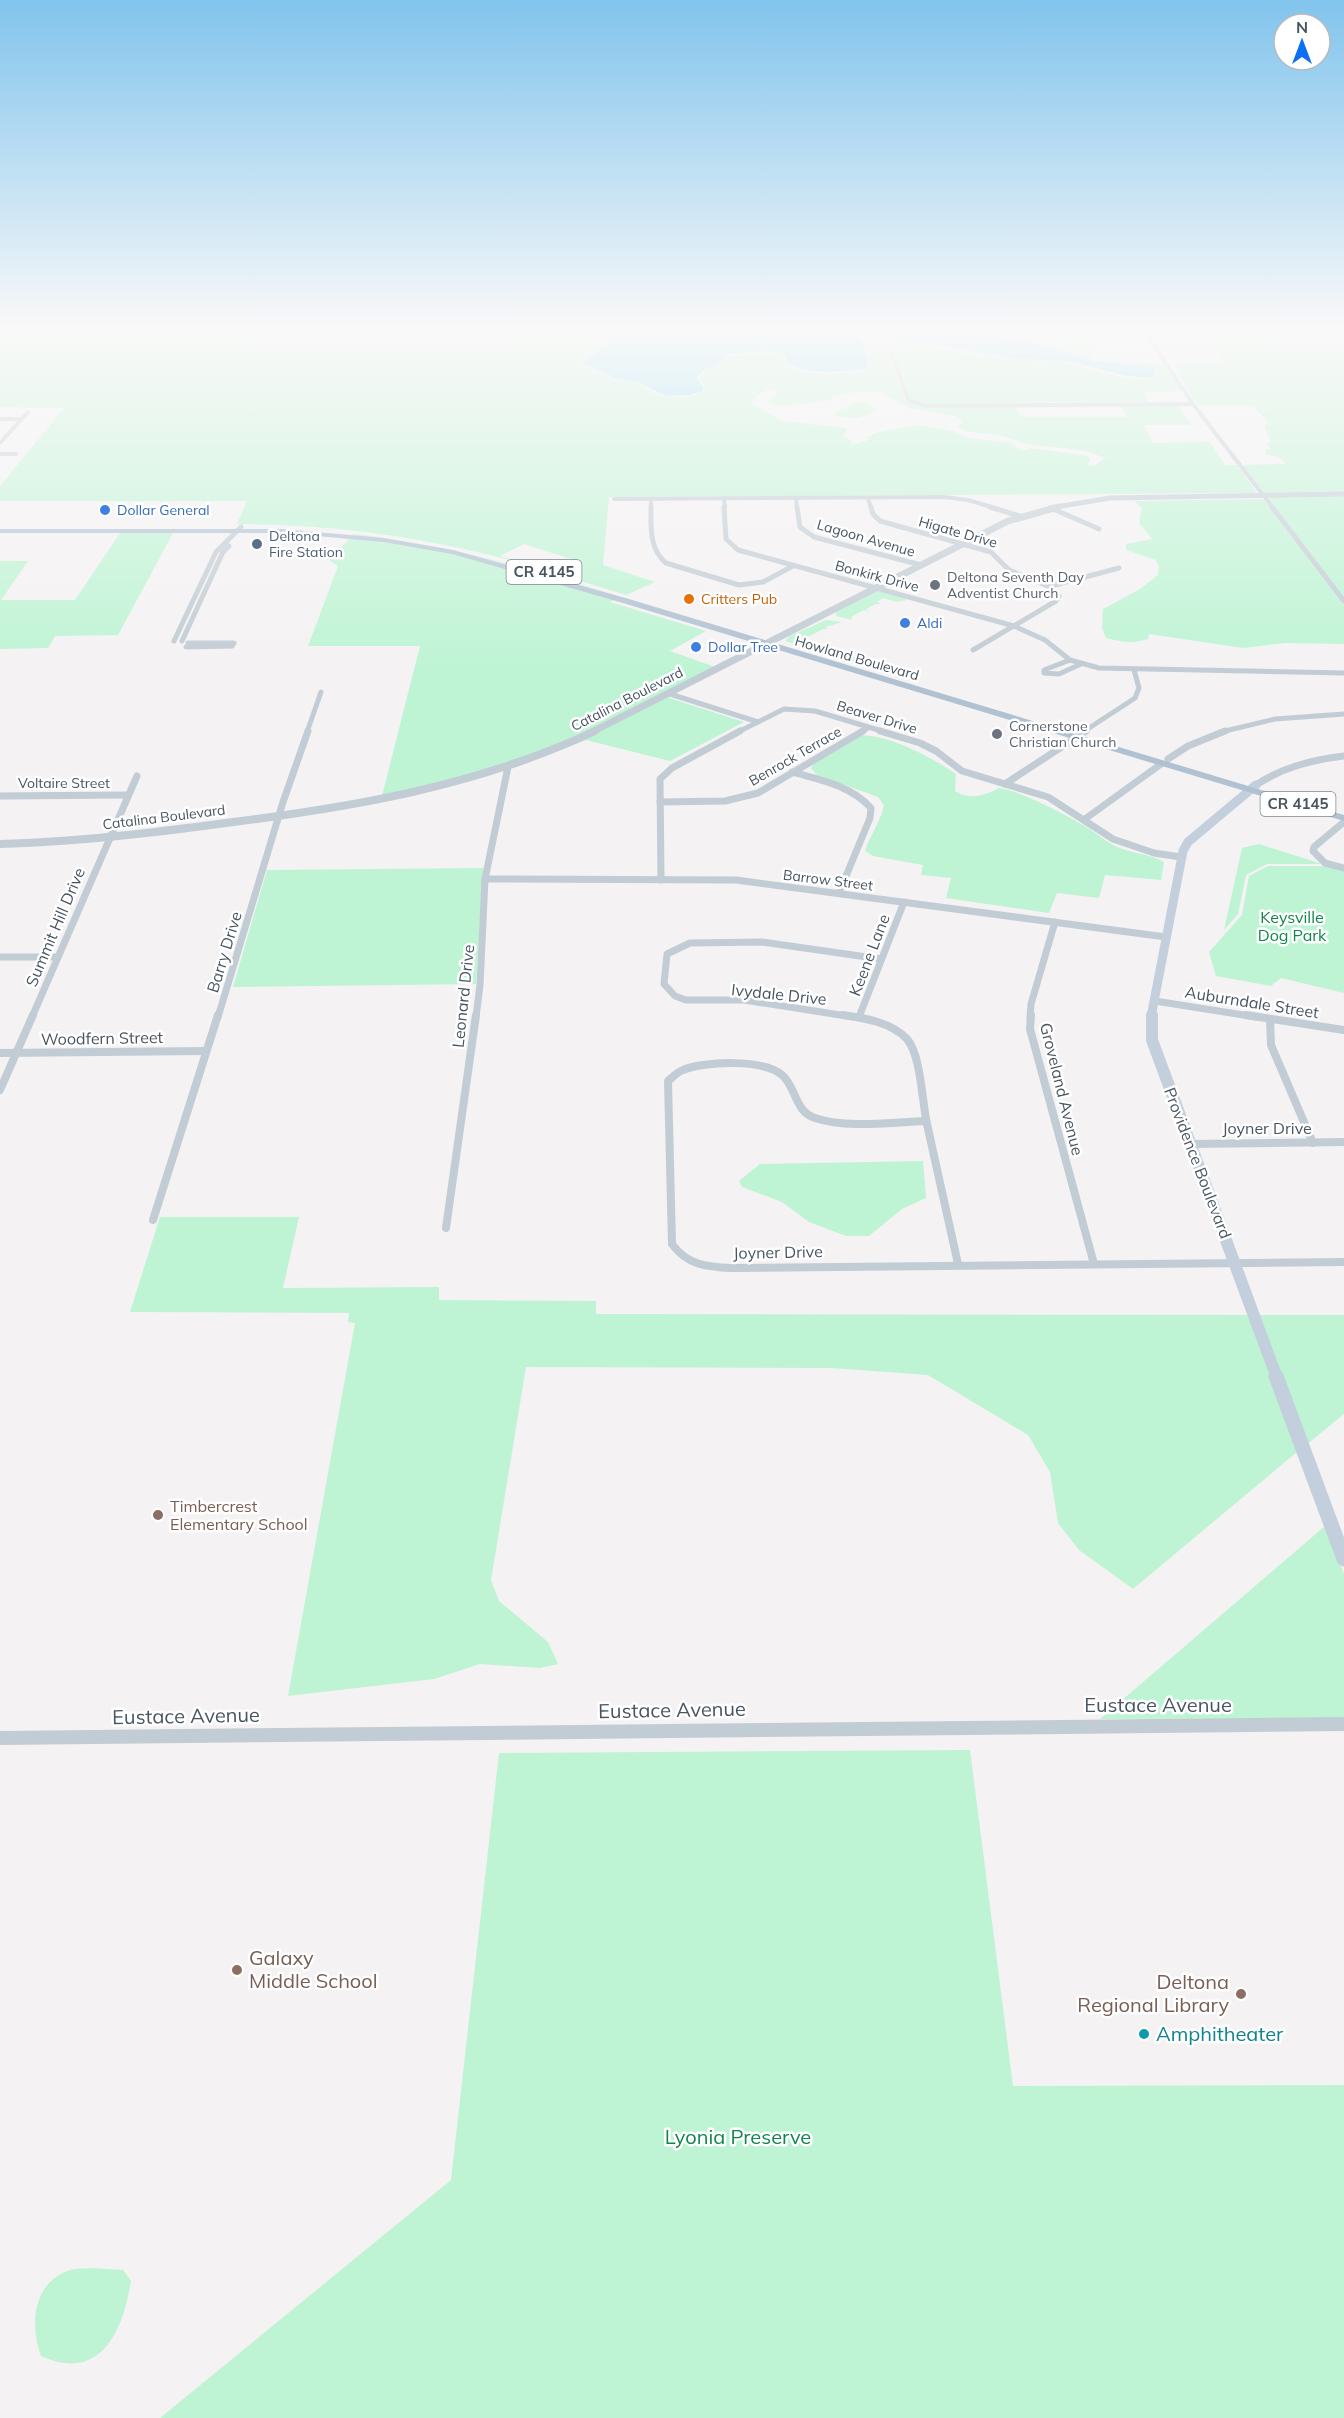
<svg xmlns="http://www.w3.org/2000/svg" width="1344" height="2418" font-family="Mulish,sans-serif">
<rect width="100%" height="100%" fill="#f4f2f2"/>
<g fill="#bef4d4" fill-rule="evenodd">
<path d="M0 331H377L375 336 609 334 607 344 579 363 609 375 611 379C618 380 627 380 635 382 644 385 651 393 660 395 673 399 698 399 706 388L699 379 704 371 721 364 727 356 780 353C784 357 785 362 788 364 810 378 845 374 868 368 872 356 867 344 857 335L859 331 876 332 928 347 954 349 979 357H996L1070 363 1126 378 1152 379 1158 373 1156 368 1151 367 1090 360 1058 349 1015 340 1011 336 1022 333H1103L1112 346 1087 347 1092 360 1169 364 1184 391 1143 392 1148 402H1014V405H927L911 401 893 352H888L906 401 925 407 1015 406 1022 417H1127L1121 406 1177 405 1191 425H1144L1153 443 1210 442 1225 465H1237L1257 493 609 497 603 565 655 582 626 595C579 581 533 565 486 554 404 534 321 524 237 524L247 501H0V486L64 408 0 407ZM768 389 779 391 768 401 770 404C779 407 823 403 833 399L832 396 857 392H882L911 409 941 413 956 416 963 421 958 427 965 431 1002 436 1027 444 1086 451 1105 458 1094 466 1087 465 1090 460 1088 456 1030 448 1023 451 1010 443 968 438 954 431 918 425 879 432 867 437 869 440 851 445 852 441 843 435 847 430 845 428 783 421 752 404 753 399ZM524 544 574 560H575L552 571 500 556Z"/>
<polygon points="1344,332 1344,493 1263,494 1242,465 1286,464 1279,457 1266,454 1265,450 1271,449 1267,444 1271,442 1264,426 1268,423 1254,406 1198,406 1173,364 1225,362 1211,351 1163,351 1149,333"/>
<path d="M857 402H866L875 409C866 420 847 419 834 415L835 412Z"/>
<polygon points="1344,495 1344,598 1265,496"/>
<path d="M1263 499 1344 605V644L1285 643 1243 648 1149 634 1148 639C1132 644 1121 642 1106 638L1102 628 1103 609 1140 589 1158 575 1159 567 1156 560 1126 550V544L1152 539 1139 523 1142 509 1135 501Z"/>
<polygon points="120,533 173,533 118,635 55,636 48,648 0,649 0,561 28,561 1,600 75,600"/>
<path d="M354 534C450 545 530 569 622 597L481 558 353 535Z"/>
<polygon points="351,537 451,553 615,600 610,602 706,631 670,651 715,667 610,721 507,765 382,796 420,646 308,646 338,566 329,560"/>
<polygon points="877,591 900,596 906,600 897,602 883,598 877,602 882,604 876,604 866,609 869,611 864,610 851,617 852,620 836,616 836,612"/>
<path d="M826 620 842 622 826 627 828 629H823L802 640 803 644 839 652 837 654C844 656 851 656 858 658L856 659 872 664H882L875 668 785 641 790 636Z"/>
<polygon points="670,696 669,698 744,722 670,761 586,740 511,769"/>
<path d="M861 735C894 737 929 756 956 774L955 791C969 800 985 796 999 788 1023 792 1067 815 1088 828 1098 834 1105 841 1115 846 1131 854 1148 853 1164 862L1161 880 1105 875 1099 898 1057 893 1049 913 946 898 951 878 921 875 923 865 873 856 865 851C870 835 881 821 884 805L878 797 817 775 811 768 814 762Z"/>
<polygon points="1259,844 1322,864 1267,864 1246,875 1238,914 1224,930 1242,848"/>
<polygon points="1268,866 1326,866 1344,871 1344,993 1281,978 1271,986 1216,976 1209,952 1242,915 1249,876"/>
<polygon points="483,868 476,984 233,987 267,870"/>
<polygon points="923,1161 926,1198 902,1209 869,1236 846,1236 809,1222 782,1202 742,1187 739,1181 760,1164"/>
<polygon points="160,1217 299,1217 283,1288 439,1287 439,1300 596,1301 596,1314 1249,1315 1297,1452 1133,1589 1079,1550 1058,1523 1050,1472 1028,1435 928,1375 831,1368 526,1367 491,1580 499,1601 548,1642 558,1664 540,1668 480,1664 434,1679 288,1696 355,1323 348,1322 349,1313 130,1312"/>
<polygon points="1260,1315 1344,1315 1344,1414 1306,1445"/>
<polygon points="1325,1526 1344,1574 1344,1718 1100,1719"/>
<polygon points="970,1750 1013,2086 1344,2085 1344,2418 160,2418 451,2180 499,1753"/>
<path d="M91 2268 123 2270 131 2281C123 2331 101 2383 41 2356 30 2326 32 2285 67 2271 74 2268 83 2269 91 2268Z"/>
</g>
<g fill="#88dcf4">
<path d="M611 331 794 333 787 331H857L856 336C865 344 869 355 867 368 849 372 806 375 790 364 786 362 785 356 782 353L764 351 727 354 720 364 702 371 697 379 704 388 701 392 690 395 666 396 638 382 612 378 610 375 581 363 609 344Z"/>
<polygon points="875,331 1020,331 1003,337 1057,349 1089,360 1150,367 1154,368 1156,373 1152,378 1127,376 1071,362 1010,358 952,347 919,345"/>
</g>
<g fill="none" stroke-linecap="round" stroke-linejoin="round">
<g stroke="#c2ccd4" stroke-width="4">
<polyline points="1144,331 1193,404 1273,508"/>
<polyline points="891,353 909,401 927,406 1193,404"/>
<polyline points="0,419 21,419"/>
<polyline points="0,443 28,412"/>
<polyline points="0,454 16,454"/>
<polyline points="724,498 725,508"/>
<polyline points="796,498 797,508"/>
<polyline points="868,498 871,508"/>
<polyline points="614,499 944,497 968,500 995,508"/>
<polyline points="651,499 651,508"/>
</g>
<g stroke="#c2ccd4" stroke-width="5">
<path d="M651 507C651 527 649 549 666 563L739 585 763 582 793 566"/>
<polyline points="724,507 726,539 738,550 1014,626 1045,640 1070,660 1099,668 1344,673"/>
<polyline points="797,507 800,527 814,537 921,565"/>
<polyline points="871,507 873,514 880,521 991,552 1009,570 1050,587 1059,596 1056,601 973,650"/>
<polyline points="990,507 1020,516"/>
<polyline points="1272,507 1344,601"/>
<polyline points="1051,508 1099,529"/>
<polyline points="1051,586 1119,568"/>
<polyline points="174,641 216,552 241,527"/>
<polyline points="182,641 223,552 229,546"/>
<polyline points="186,647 232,646 234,643 188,643"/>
<polyline points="1070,660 1044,670 1044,673 1059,674 1081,664"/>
<polyline points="670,694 758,722"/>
<polyline points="307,732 321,692"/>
<polyline points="738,732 784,709 815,711 885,732"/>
<polyline points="861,732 868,728"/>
<polyline points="1083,732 1135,698 1139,688 1134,670"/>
<polyline points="1221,732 1275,719 1344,714"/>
</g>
<g stroke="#c2ccd4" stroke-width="7">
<polyline points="880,731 920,743 936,751 962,771 1048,797 1113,839 1154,853 1181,857"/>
<polyline points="1168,759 1188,746 1225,731"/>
<path d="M792 772C820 780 850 785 871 808L870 818 839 893"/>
<polyline points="1005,784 1086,731"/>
<path d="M1256 785C1283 767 1312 760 1344 756"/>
<polyline points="0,796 128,795"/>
<polyline points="660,802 725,801 758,793 863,731"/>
<polyline points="1085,819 1161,764"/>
<polyline points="1344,822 1314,847 1313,851 1325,863 1344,868"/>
<polyline points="485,879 736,880 1166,937"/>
<polyline points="661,880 660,779 672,768 740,731"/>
<polyline points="0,957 57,957"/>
<polyline points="1155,1001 1256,1017"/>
<polyline points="32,1017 137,776"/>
<polyline points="218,1017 283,802 308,731"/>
<polyline points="476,1017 480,985 485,879 508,767"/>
<polyline points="853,1017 744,1000 686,1000 675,996 664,984 667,954 690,943 762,942 881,959"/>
<polyline points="859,1017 904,902"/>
<polyline points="1030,1017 1031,1004 1055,922"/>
</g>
<g stroke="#c2ccd4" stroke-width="8">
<path d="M843 1015C864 1018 891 1022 907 1039 921 1055 922 1102 927 1124 937 1171 948 1217 958 1264"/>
<polyline points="1031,1015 1030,1029 1094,1264"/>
<polyline points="1246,1015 1344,1030"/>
<polyline points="1270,1019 1271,1045 1313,1143"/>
<polyline points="0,1053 205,1051"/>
<polyline points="0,1090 33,1015"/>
<path d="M926 1121C891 1122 849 1129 815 1118 794 1111 797 1088 782 1075 764 1059 704 1061 683 1070 677 1072 673 1077 668 1081L672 1244C687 1265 707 1267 731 1268L1344 1262"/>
<polyline points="1191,1144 1344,1142"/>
<polyline points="153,1220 218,1015"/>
<polyline points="446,1228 476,1015"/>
</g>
<polyline stroke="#c2ccd4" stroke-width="5" points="1050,508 1110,498 1344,494"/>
<polyline stroke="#c2ccd4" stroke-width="7" points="592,732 1008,521 1058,507"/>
<path stroke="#c2ccd4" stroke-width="8" d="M0 844C76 842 151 833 226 823 353 807 478 786 595 731"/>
<polyline stroke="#c2ccd4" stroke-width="14" points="0,1738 1344,1724"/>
<polyline stroke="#c3cfdc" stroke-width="9" points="1151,1017 1183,851 1188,842 1256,785"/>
<polyline stroke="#c3cfdc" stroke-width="12" points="1152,1015 1152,1040 1277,1378"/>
<polyline stroke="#c3cfdc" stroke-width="15" points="1276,1376 1344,1559"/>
<polygon fill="#b0c1d2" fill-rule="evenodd" points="0,529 283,529 383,538 453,550 629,599 1344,815 1344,821 623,603 452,554 383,542 283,533 0,533"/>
</g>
<linearGradient id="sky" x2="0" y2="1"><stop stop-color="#81c4ed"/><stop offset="0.49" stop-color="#faf9f9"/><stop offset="1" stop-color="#faf9f9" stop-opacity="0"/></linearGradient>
<rect width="1344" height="670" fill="url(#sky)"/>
<g fill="#3f7fe0" stroke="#fff" stroke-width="2">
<circle cx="105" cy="510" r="6"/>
<circle cx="905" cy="623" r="6"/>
<circle cx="696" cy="647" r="6"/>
</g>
<circle fill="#5c6f8a" stroke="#fff" stroke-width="2" cx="257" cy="544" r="6"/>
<g fill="#6b7280" stroke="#fff" stroke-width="2">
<circle cx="935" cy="585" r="6"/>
<circle cx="997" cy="734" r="6"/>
</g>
<circle fill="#e8710a" stroke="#fff" stroke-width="2" cx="689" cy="599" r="6"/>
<g fill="#8d6e63" stroke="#fff" stroke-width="2">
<circle cx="158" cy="1515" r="6"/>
<circle cx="237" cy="1970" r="6"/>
<circle cx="1241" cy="1994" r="6"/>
</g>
<circle fill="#0f9aa8" stroke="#fff" stroke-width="2" cx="1144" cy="2034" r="6"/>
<g text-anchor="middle" stroke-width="5" stroke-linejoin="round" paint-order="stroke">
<g font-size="14" fill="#366cbe" stroke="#fff" text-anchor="start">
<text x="117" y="515">Dollar General</text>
<text x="917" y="628">Aldi</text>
<text x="708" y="652">Dollar Tree</text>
</g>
<g font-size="14" fill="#485561" stroke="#fff">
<text transform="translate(958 532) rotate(16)" y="5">Higate Drive</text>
<text transform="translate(866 538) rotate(16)" y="5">Lagoon Avenue</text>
<text transform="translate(877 576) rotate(15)" y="5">Bonkirk Drive</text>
<text transform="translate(857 658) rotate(16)" y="5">Howland Boulevard</text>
<text transform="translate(627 699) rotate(-27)" y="5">Catalina Boulevard</text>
<text transform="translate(877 717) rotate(17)" y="5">Beaver Drive</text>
<text transform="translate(795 756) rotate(-30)" y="5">Benrock Terrace</text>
<text x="64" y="788">Voltaire Street</text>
<text transform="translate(164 817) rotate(-7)" y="5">Catalina Boulevard</text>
<text transform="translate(828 880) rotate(7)" y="5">Barrow Street</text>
</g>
<g font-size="14" fill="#4e5e75" stroke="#fff" text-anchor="start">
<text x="269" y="541">Deltona<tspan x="269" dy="16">Fire Station</tspan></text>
</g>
<g font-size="14" fill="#5b616d" stroke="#fff" text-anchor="start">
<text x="947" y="582">Deltona Seventh Day<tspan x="947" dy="16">Adventist Church</tspan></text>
<text x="1009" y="731">Cornerstone<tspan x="1009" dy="16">Christian Church</tspan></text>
</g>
<g font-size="14" fill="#c56008" stroke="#fff" text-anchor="start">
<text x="701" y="604">Critters Pub</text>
</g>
<g fill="#fff" stroke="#7f8890" stroke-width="1.5">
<rect x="506.5" y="560" width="75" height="24" rx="4.5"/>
<rect x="1260.5" y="792" width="75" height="24" rx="4.5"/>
</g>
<g font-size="15" font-weight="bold" fill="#485561">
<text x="544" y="577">CR 4145</text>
<text x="1298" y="809">CR 4145</text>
</g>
<g font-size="16" fill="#10854c" stroke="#fff">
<text x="1292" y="923">Keysville<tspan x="1292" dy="18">Dog Park</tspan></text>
</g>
<g font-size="16" fill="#485561" stroke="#fff">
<text transform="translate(55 927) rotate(-67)" y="6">Summit Hill Drive</text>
<text transform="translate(224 952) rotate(-73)" y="6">Barry Drive</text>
<text transform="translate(869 955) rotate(-69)" y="6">Keene Lane</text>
<text transform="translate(779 994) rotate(6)" y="6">Ivydale Drive</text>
<text transform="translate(463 996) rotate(-84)" y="6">Leonard Drive</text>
<text transform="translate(1252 1002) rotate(9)" y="6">Auburndale Street</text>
<text transform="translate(102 1038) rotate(-1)" y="6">Woodfern Street</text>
<text transform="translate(1062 1089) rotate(76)" y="6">Groveland Avenue</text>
<text x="1267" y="1134">Joyner Drive</text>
<text transform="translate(1198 1163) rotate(69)" y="6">Providence Boulevard</text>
<text transform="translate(778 1252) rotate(-1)" y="6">Joyner Drive</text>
</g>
<g font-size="16" fill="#785e54" stroke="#fff" text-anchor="start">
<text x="170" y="1512">Timbercrest<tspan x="170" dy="18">Elementary School</tspan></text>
</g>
<g font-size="20" fill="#485561" stroke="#fff">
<text x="1158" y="1712">Eustace Avenue</text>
<text transform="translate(672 1710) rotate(-1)" y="7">Eustace Avenue</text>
<text transform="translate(186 1716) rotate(-1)" y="7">Eustace Avenue</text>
</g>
<g font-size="20" fill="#785e54" stroke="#fff" text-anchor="start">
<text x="249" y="1965">Galaxy<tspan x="249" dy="23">Middle School</tspan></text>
<text x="1229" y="1989" text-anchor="end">Deltona<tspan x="1229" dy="23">Regional Library</tspan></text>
</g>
<g font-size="20" fill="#0d838f" stroke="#fff" text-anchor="start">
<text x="1156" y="2041">Amphitheater</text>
</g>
<g font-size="20" fill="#10854c" stroke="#fff">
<text x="738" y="2144">Lyonia Preserve</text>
</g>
</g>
<g transform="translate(1302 42)"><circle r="28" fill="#ffffff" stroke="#b6bbc0" stroke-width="1.5"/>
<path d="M0-4.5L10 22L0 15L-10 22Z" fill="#0b6ef5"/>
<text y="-9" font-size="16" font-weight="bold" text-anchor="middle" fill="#485561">N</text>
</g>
</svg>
